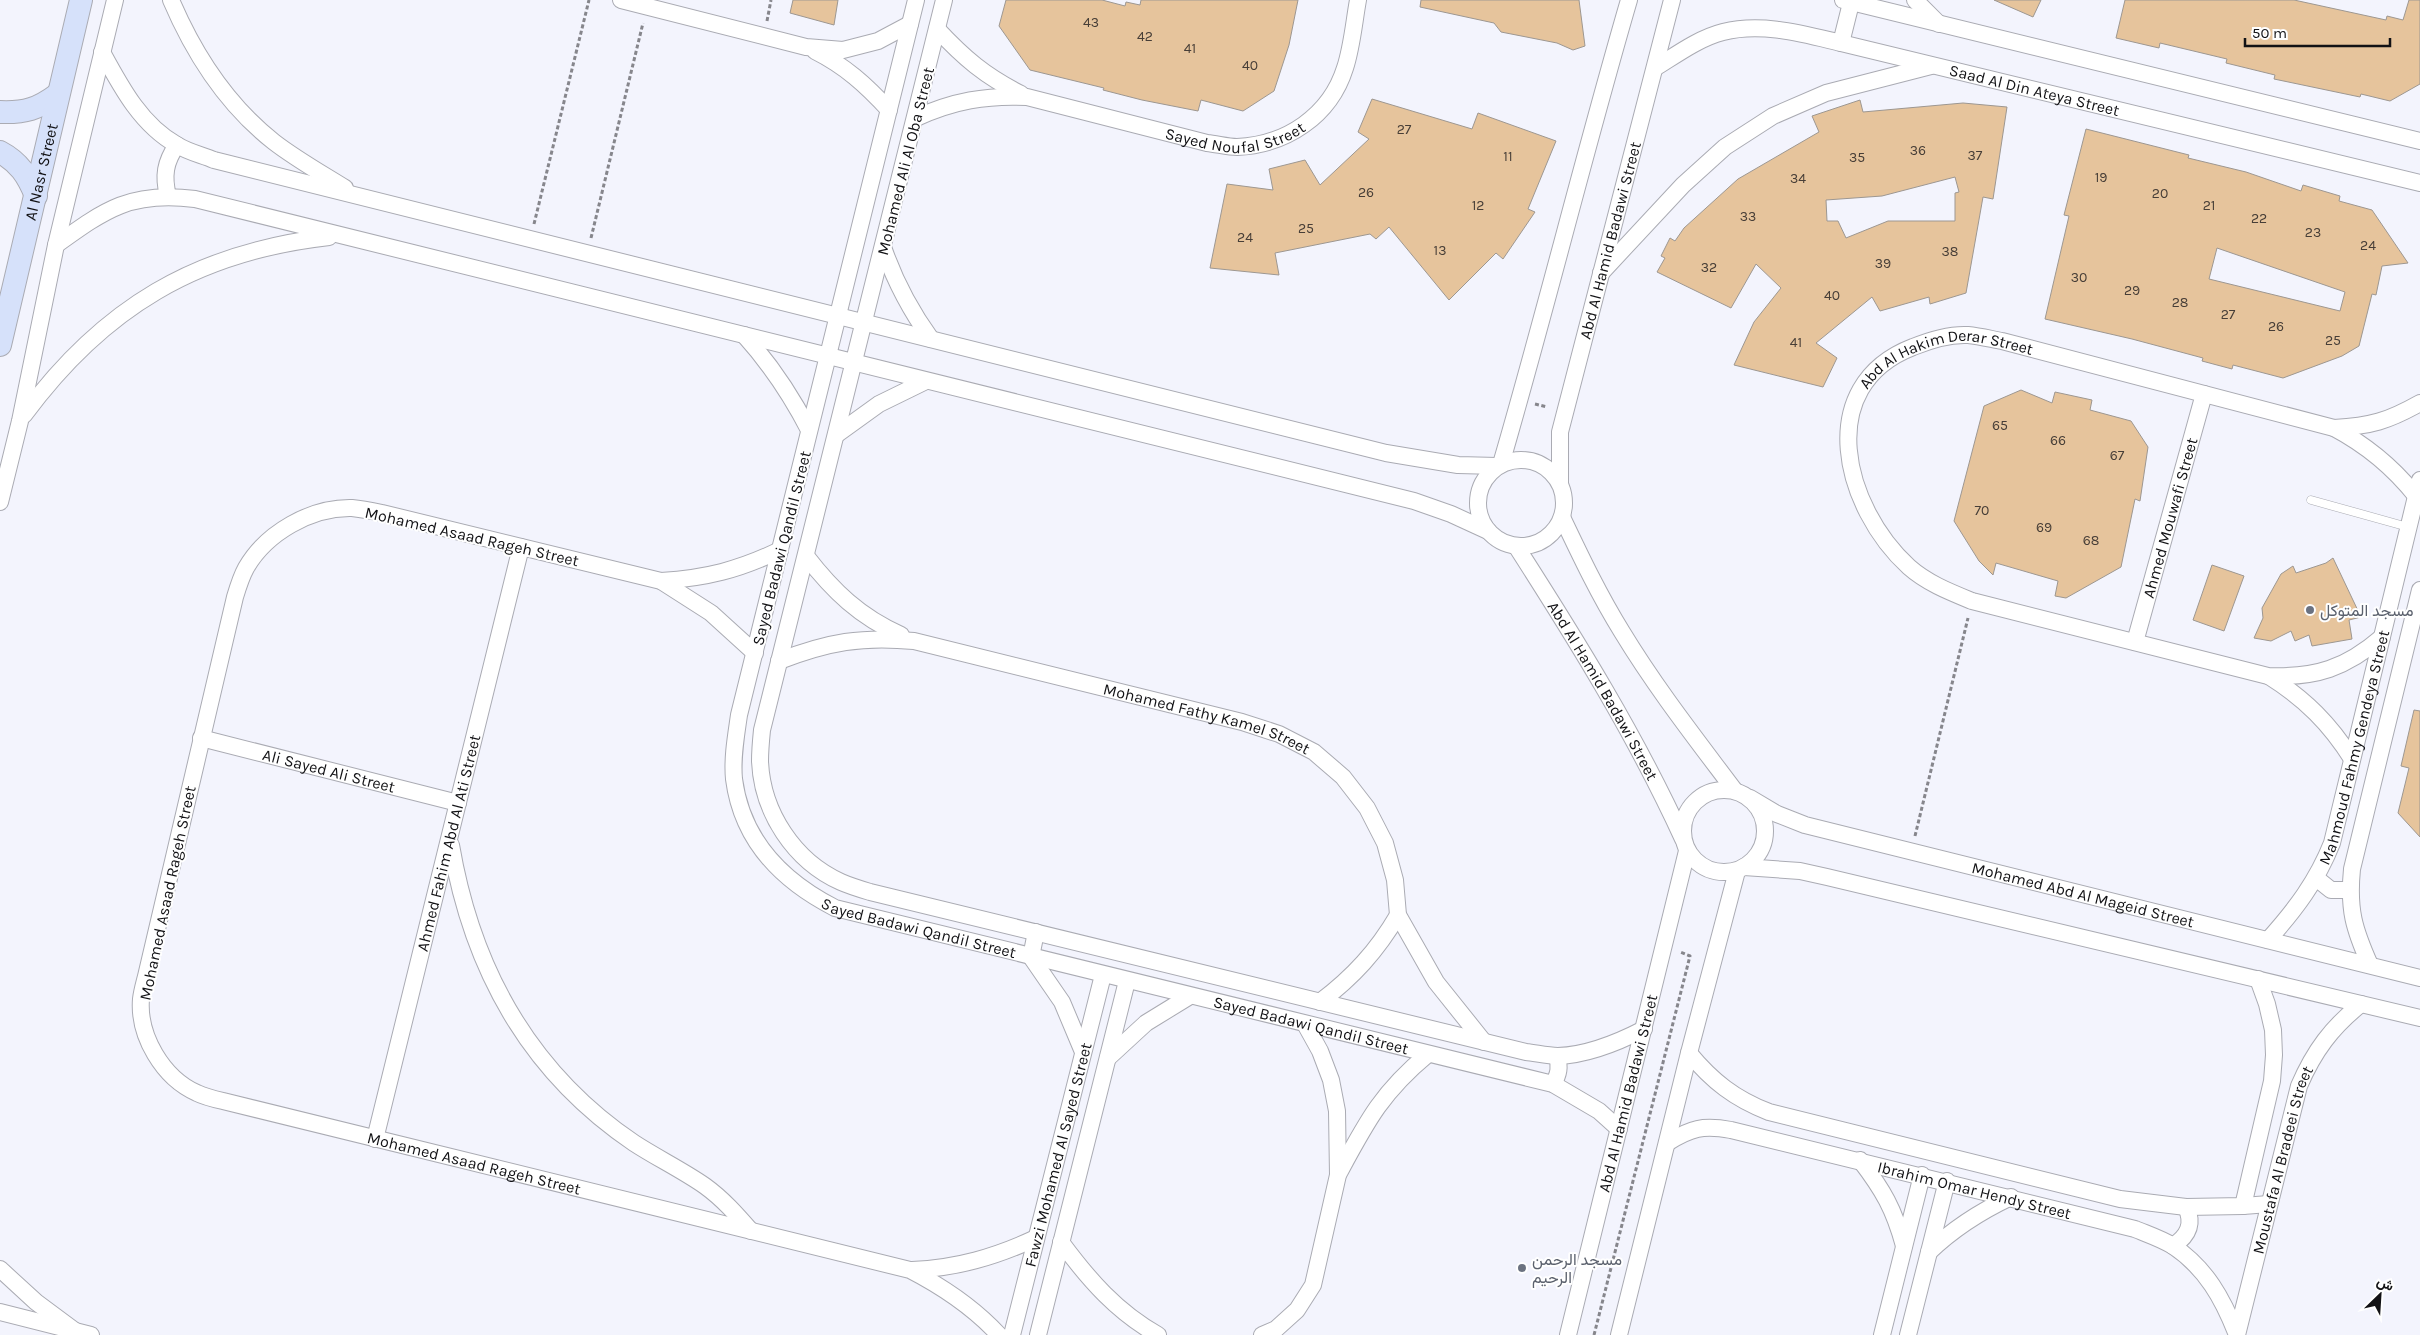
<svg xmlns="http://www.w3.org/2000/svg" width="2420" height="1335" font-family="Karla,Vazirmatn,sans-serif">
<rect width="100%" height="100%" fill="#f3f4fd"/>
<g fill="#e6c49c" stroke="#9d9791" fill-rule="evenodd">
<polygon points="793,0 838,0 834,25 790,13"/>
<polygon points="1006,0 1102,0 1125,6 1126,2 1140,5 1141,0 1298,0 1289,45 1274,91 1243,111 1201,100 1198,111 1142,100 1103,90 1104,88 1030,70 999,26"/>
<polygon points="1421,0 1579,0 1585,46 1573,50 1557,43 1501,32 1494,23 1420,7"/>
<polygon points="1994,0 2041,0 2033,17"/>
<polygon points="2125,0 2294,0 2386,20 2387,16 2403,20 2409,0 2420,0 2420,84 2390,101 2361,94 2360,97 2274,79 2275,75 2226,63 2227,59 2160,43 2159,48 2116,38"/>
<polygon points="1372,99 1472,129 1478,113 1556,141 1528,209 1535,212 1503,259 1496,253 1449,300 1389,227 1376,239 1370,234 1275,253 1279,275 1210,268 1227,184 1273,190 1269,169 1305,160 1320,185 1369,139 1358,132"/>
<path d="M1860 100 1863 112 1963 103 2007 107 1993 199 1983 197 1966 293 1930 304 1929 297 1880 311 1872 297 1816 343 1837 358 1823 387 1734 365 1754 322 1781 288 1756 264 1731 308 1657 272 1665 258 1661 256 1670 238 1675 241 1684 228 1738 179 1819 132 1812 116ZM1955 177 1959 192 1955 193V221H1888L1846 238 1838 221H1827L1826 200 1882 196Z"/>
<path d="M2086 129 2189 155 2188 158 2246 172 2301 191 2303 185 2340 196 2339 201 2372 210 2408 263 2382 266 2376 295 2372 294 2359 346 2342 356 2283 378 2233 365 2232 369 2202 361 2203 358 2132 339 2045 319 2069 216 2064 215ZM2217 248 2345 292 2340 311 2209 279Z"/>
<polygon points="2021,390 2052,403 2055,392 2092,400 2090,410 2131,421 2148,447 2140,501 2135,499 2121,567 2066,598 2055,596 2058,581 1996,563 1993,575 1979,561 1954,521 1984,406"/>
<polygon points="2333,558 2361,617 2349,620 2352,639 2312,646 2309,635 2295,641 2291,631 2271,641 2254,638 2263,618 2262,608 2281,574 2293,566 2296,573 2326,563"/>
<polygon points="2212,565 2244,576 2224,631 2193,620"/>
<polygon points="2414,710 2420,711 2420,837 2398,813 2409,768 2401,766"/>
</g>
<g fill="none" stroke-linecap="round" stroke-linejoin="round">
<defs>
<polyline id="lane" points="2311,500 2408,527"/>
<g id="street">
<path d="M171 0C194 54 227 105 274 142 296 159 321 173 345 188"/>
<polyline points="621,0 806,47 843,50 878,41 910,24"/>
<path id="s1" d="M916 0 739 715C736 736 732 758 734 779 742 841 782 881 835 908L1553 1084 1599 1111 1619 1129"/>
<path d="M944 0 762 730C761 740 760 751 760 761 762 812 794 861 841 882 850 886 860 889 870 892L1526 1052C1536 1053 1547 1056 1558 1056 1588 1055 1617 1043 1644 1029"/>
<polyline points="1843,0 2420,141"/>
<polyline points="1915,0 1939,24"/>
<path d="M937 29C964 58 985 76 1021 94"/>
<polyline points="1841,43 1851,3"/>
<path d="M815 51C845 66 866 85 889 110"/>
<path d="M102 52C121 87 141 125 177 145 188 152 202 155 214 160L1386 453 1458 465 1497 466"/>
<path id="s2" d="M1655 68C1676 55 1699 38 1723 32 1762 22 1803 34 1841 43L2420 183"/>
<path id="s3" d="M916 118C953 101 986 95 1027 97L1207 143C1217 144 1228 147 1237 147 1286 145 1330 116 1345 68 1352 47 1354 22 1358 0"/>
<path d="M168 196C163 176 165 162 177 145"/>
<path d="M56 245C106 209 131 191 195 199L1414 501 1451 514 1488 531"/>
<path d="M883 247C895 282 910 310 931 339"/>
<polyline points="1601,273 1683,185 1725,147 1773,116 1826,93 1931,66"/>
<path d="M744 335C771 365 791 395 809 430"/>
<path d="M24 415C103 308 196 252 329 237"/>
<path d="M2334 428C2371 426 2388 421 2420 403"/>
<polyline points="836,435 879,404 926,381"/>
<circle cx="1521" cy="503" r="43"/>
<path d="M1501 464C1546 310 1584 154 1629 0"/>
<path id="s4" d="M1560 483V432L1672 0"/>
<polyline points="0,502 20,421 56,245 115,0"/>
<path d="M1562 517C1581 557 1599 595 1622 632 1656 688 1696 739 1735 791"/>
<path id="s5" d="M1516 546C1577 641 1636 736 1683 839"/>
<path d="M806 556C833 591 860 617 901 635"/>
<path d="M661 581C706 578 739 570 780 550"/>
<path id="s6" d="M2382 637C2346 668 2316 678 2268 676L1972 601C1950 592 1927 583 1909 567 1844 508 1812 386 1913 347 1930 340 1949 334 1968 335 1979 336 1991 339 2002 341L2334 428C2368 446 2393 467 2416 496"/>
<path id="s7" d="M2135 642 2204 394"/>
<path id="s8" d="M755 653 711 613 661 581 382 513C372 511 362 509 352 508 311 507 266 533 246 568 241 577 238 587 235 597L147 972C145 981 142 990 141 999 138 1036 163 1078 197 1093 205 1097 214 1099 223 1101L910 1270C943 1287 973 1307 999 1335"/>
<path id="s9" d="M779 661C828 642 862 636 914 641L1242 722 1279 734 1314 752 1343 777 1367 808 1385 843 1395 880 1398 915 1436 982 1484 1042"/>
<path d="M2270 677C2305 699 2330 724 2352 759"/>
<path id="s10" d="M201 738 458 803"/>
<circle cx="1724" cy="831" r="41"/>
<path id="s11" d="M1750 798 1777 814 1805 825 2420 978"/>
<path d="M451 845C472 968 529 1072 634 1143 657 1158 682 1170 705 1186 723 1199 737 1215 751 1231"/>
<polyline points="1744,867 1800,871 1827,877 2420,1018"/>
<polyline points="2316,878 2331,890 2350,890"/>
<polyline points="1036,932 1031,957 1062,1002 1083,1052"/>
<path id="s12" d="M2268 940C2295 910 2317 881 2332 843L2420 480"/>
<path d="M2370 965C2354 929 2348 910 2352 869L2420 590"/>
<path d="M1320 1002C1353 977 1377 951 1398 915"/>
<path d="M1689 1053C1712 1081 1735 1099 1769 1112L2120 1199 2186 1207 2243 1206 2269 1204"/>
<polyline points="1108,1058 1146,1023 1190,996"/>
<path d="M1553 1084C1559 1074 1560 1067 1557 1056"/>
<path id="s13" d="M375 1139 521 547"/>
<path id="s14" d="M1667 1143C1691 1128 1703 1125 1731 1130L2135 1229C2147 1234 2162 1239 2173 1246 2206 1268 2223 1299 2237 1335"/>
<path d="M1860 1160C1883 1190 1894 1209 1904 1246"/>
<path d="M1339 1173C1367 1121 1382 1092 1428 1054"/>
<polyline points="2243,1206 2272,1081 2274,1055 2273,1030 2267,1004 2258,979"/>
<path d="M1061 1242C1089 1280 1117 1312 1158 1335"/>
<path d="M2173 1246C2188 1236 2194 1224 2186 1207"/>
<path d="M1929 1252C1954 1228 1979 1212 2011 1197"/>
<polyline points="0,1269 36,1302 75,1331"/>
<path d="M912 1270C957 1268 995 1257 1036 1238"/>
<polyline points="0,1312 91,1335"/>
<path id="s15" d="M1012 1335 1103 975"/>
<polyline points="1038,1335 1127,981"/>
<polyline points="1262,1335 1276,1329 1297,1310 1313,1285 1338,1175 1337,1111 1331,1080 1320,1051 1305,1024"/>
<path id="s16" d="M1568 1335 1687 851"/>
<polyline points="1619,1335 1689,1053 1737,871"/>
<polyline points="1882,1335 1922,1175"/>
<polyline points="1908,1335 1947,1181"/>
<path id="s17" d="M2237 1335 2299 1086C2314 1051 2332 1027 2361 1004"/>
</g>
<g id="secondary">
<path d="M0 112C25 113 38 109 58 94"/>
<path d="M0 152C19 162 28 176 36 196"/>
<path id="s18" d="M0 345 81 0"/>
</g>
</defs>
<use href="#lane" stroke="#aaabb3" stroke-width="9"/>
<use href="#street" stroke="#aaabb3" stroke-width="18"/>
<use href="#secondary" stroke="#aaabb3" stroke-width="24"/>
<g stroke="#86868c" stroke-width="3" stroke-dasharray="4 2.5" stroke-linecap="butt">
<polyline points="767,21 771,0"/>
<polyline points="534,224 589,0"/>
<polyline points="591,238 643,23"/>
<polyline points="1535,404 1547,407"/>
<polyline points="1915,836 1968,618"/>
<polyline points="1594,1335 1690,956 1680,952"/>
</g>
<use href="#lane" stroke="#fff" stroke-width="8"/>
<use href="#street" stroke="#fff" stroke-width="16"/>
<use href="#secondary" stroke="#d6e1fa" stroke-width="22"/>
</g>
<g fill="#6b7280" stroke="#fff" stroke-width="2">
<circle cx="2310" cy="610" r="5"/>
<circle cx="1522" cy="1268" r="5"/>
</g>
<g text-anchor="middle" stroke-width="4" stroke-linejoin="round" paint-order="stroke">
<g font-size="14" fill="#473e37">
<text x="1091" y="27">43</text>
<text x="1145" y="41">42</text>
<text x="1190" y="53">41</text>
<text x="1250" y="70">40</text>
<text x="1404" y="134">27</text>
<text x="1918" y="155">36</text>
<text x="1975" y="160">37</text>
<text x="1508" y="161">11</text>
<text x="1857" y="162">35</text>
<text x="2101" y="182">19</text>
<text x="1798" y="183">34</text>
<text x="1366" y="197">26</text>
<text x="2160" y="198">20</text>
<text x="1478" y="210">12</text>
<text x="2209" y="210">21</text>
<text x="1748" y="221">33</text>
<text x="2259" y="223">22</text>
<text x="1306" y="233">25</text>
<text x="2313" y="237">23</text>
<text x="1245" y="242">24</text>
<text x="2368" y="250">24</text>
<text x="1440" y="255">13</text>
<text x="1950" y="256">38</text>
<text x="1883" y="268">39</text>
<text x="1709" y="272">32</text>
<text x="2079" y="282">30</text>
<text x="2132" y="295">29</text>
<text x="1832" y="300">40</text>
<text x="2180" y="307">28</text>
<text x="2228" y="319">27</text>
<text x="2276" y="331">26</text>
<text x="2333" y="345">25</text>
<text x="1796" y="347">41</text>
<text x="2000" y="430">65</text>
<text x="2058" y="445">66</text>
<text x="2117" y="460">67</text>
<text x="1982" y="515">70</text>
<text x="2044" y="532">69</text>
<text x="2091" y="545">68</text>
</g>
<g font-size="16" fill="#121215" stroke="#fff">
<text dy="6" stroke="none"><textPath href="#s2" startOffset="396">Saad Al Din Ateya Street</textPath></text>
<text dy="6" stroke="none"><textPath href="#s3" startOffset="329">Sayed Noufal Street</textPath></text>
<text transform="translate(905 161) rotate(-76)" y="6">Mohamed Ali Al Oba Street</text>
<text dy="6" stroke="none"><textPath href="#s18" startOffset="178">Al Nasr Street</textPath></text>
<text dy="6" stroke="none"><textPath href="#s4" startOffset="249">Abd Al Hamid Badawi Street</textPath></text>
<text dy="6" stroke="none"><textPath href="#s6" startOffset="796">Abd Al Hakim Derar Street</textPath></text>
<text dy="6" stroke="none"><textPath href="#s7" startOffset="129">Ahmed Mouwafi Street</textPath></text>
<text transform="translate(472 536) rotate(13)" y="6">Mohamed Asaad Rageh Street</text>
<text transform="translate(781 548) rotate(-76)" y="6">Sayed Badawi Qandil Street</text>
<text dy="6" stroke="none"><textPath href="#s5" startOffset="169">Abd Al Hamid Badawi Street</textPath></text>
<text dy="6" stroke="none"><textPath href="#s9" startOffset="441">Mohamed Fathy Kamel Street</textPath></text>
<text dy="6" stroke="none"><textPath href="#s12" startOffset="215">Mahmoud Fahmy Gendeya Street</textPath></text>
<text dy="6" stroke="none"><textPath href="#s10" startOffset="132">Ali Sayed Ali Street</textPath></text>
<text dy="6" stroke="none"><textPath href="#s13" startOffset="305">Ahmed Fahim Abd Al Ati Street</textPath></text>
<text transform="translate(167 893) rotate(-78)" y="6">Mohamed Asaad Rageh Street</text>
<text dy="6" stroke="none"><textPath href="#s11" startOffset="348">Mohamed Abd Al Mageid Street</textPath></text>
<text dy="6" stroke="none"><textPath href="#s1" startOffset="1058">Sayed Badawi Qandil Street</textPath></text>
<text dy="6" stroke="none"><textPath href="#s1" startOffset="1462">Sayed Badawi Qandil Street</textPath></text>
<text dy="6" stroke="none"><textPath href="#s16" startOffset="249">Abd Al Hamid Badawi Street</textPath></text>
<text dy="6" stroke="none"><textPath href="#s15" startOffset="186">Fawzi Mohamed Al Sayed Street</textPath></text>
<text dy="6" stroke="none"><textPath href="#s17" startOffset="181">Moustafa Al Bradeei Street</textPath></text>
<text dy="6" stroke="none"><textPath href="#s8" startOffset="1409">Mohamed Asaad Rageh Street</textPath></text>
<text dy="6" stroke="none"><textPath href="#s14" startOffset="318">Ibrahim Omar Hendy Street</textPath></text>
</g>
<g font-size="16" fill="#5b616d" stroke="#fff" text-anchor="start">
<text x="2320" y="616">مسجد المتوكل</text>
<text x="1532" y="1265">مسجد الرحمن<tspan x="1532" dy="18">الرحيم</tspan></text>
</g>
</g>
<g transform="translate(2380 1295) rotate(25)" stroke="#ffffff" stroke-width="4" paint-order="stroke">
<path d="M0-4L9 19L0 12L-9 19Z" fill="#121215"/>
<text y="-8" font-size="14" font-weight="bold" text-anchor="middle" fill="#121215">ش</text>
</g>
<path d="M2245 38v8h145v-8" fill="none" stroke="#121215" stroke-width="2.5"/>
<text x="2252" y="38" font-size="15" fill="#121215" stroke="#ffffff" stroke-width="4" paint-order="stroke">50 m</text>
</svg>
